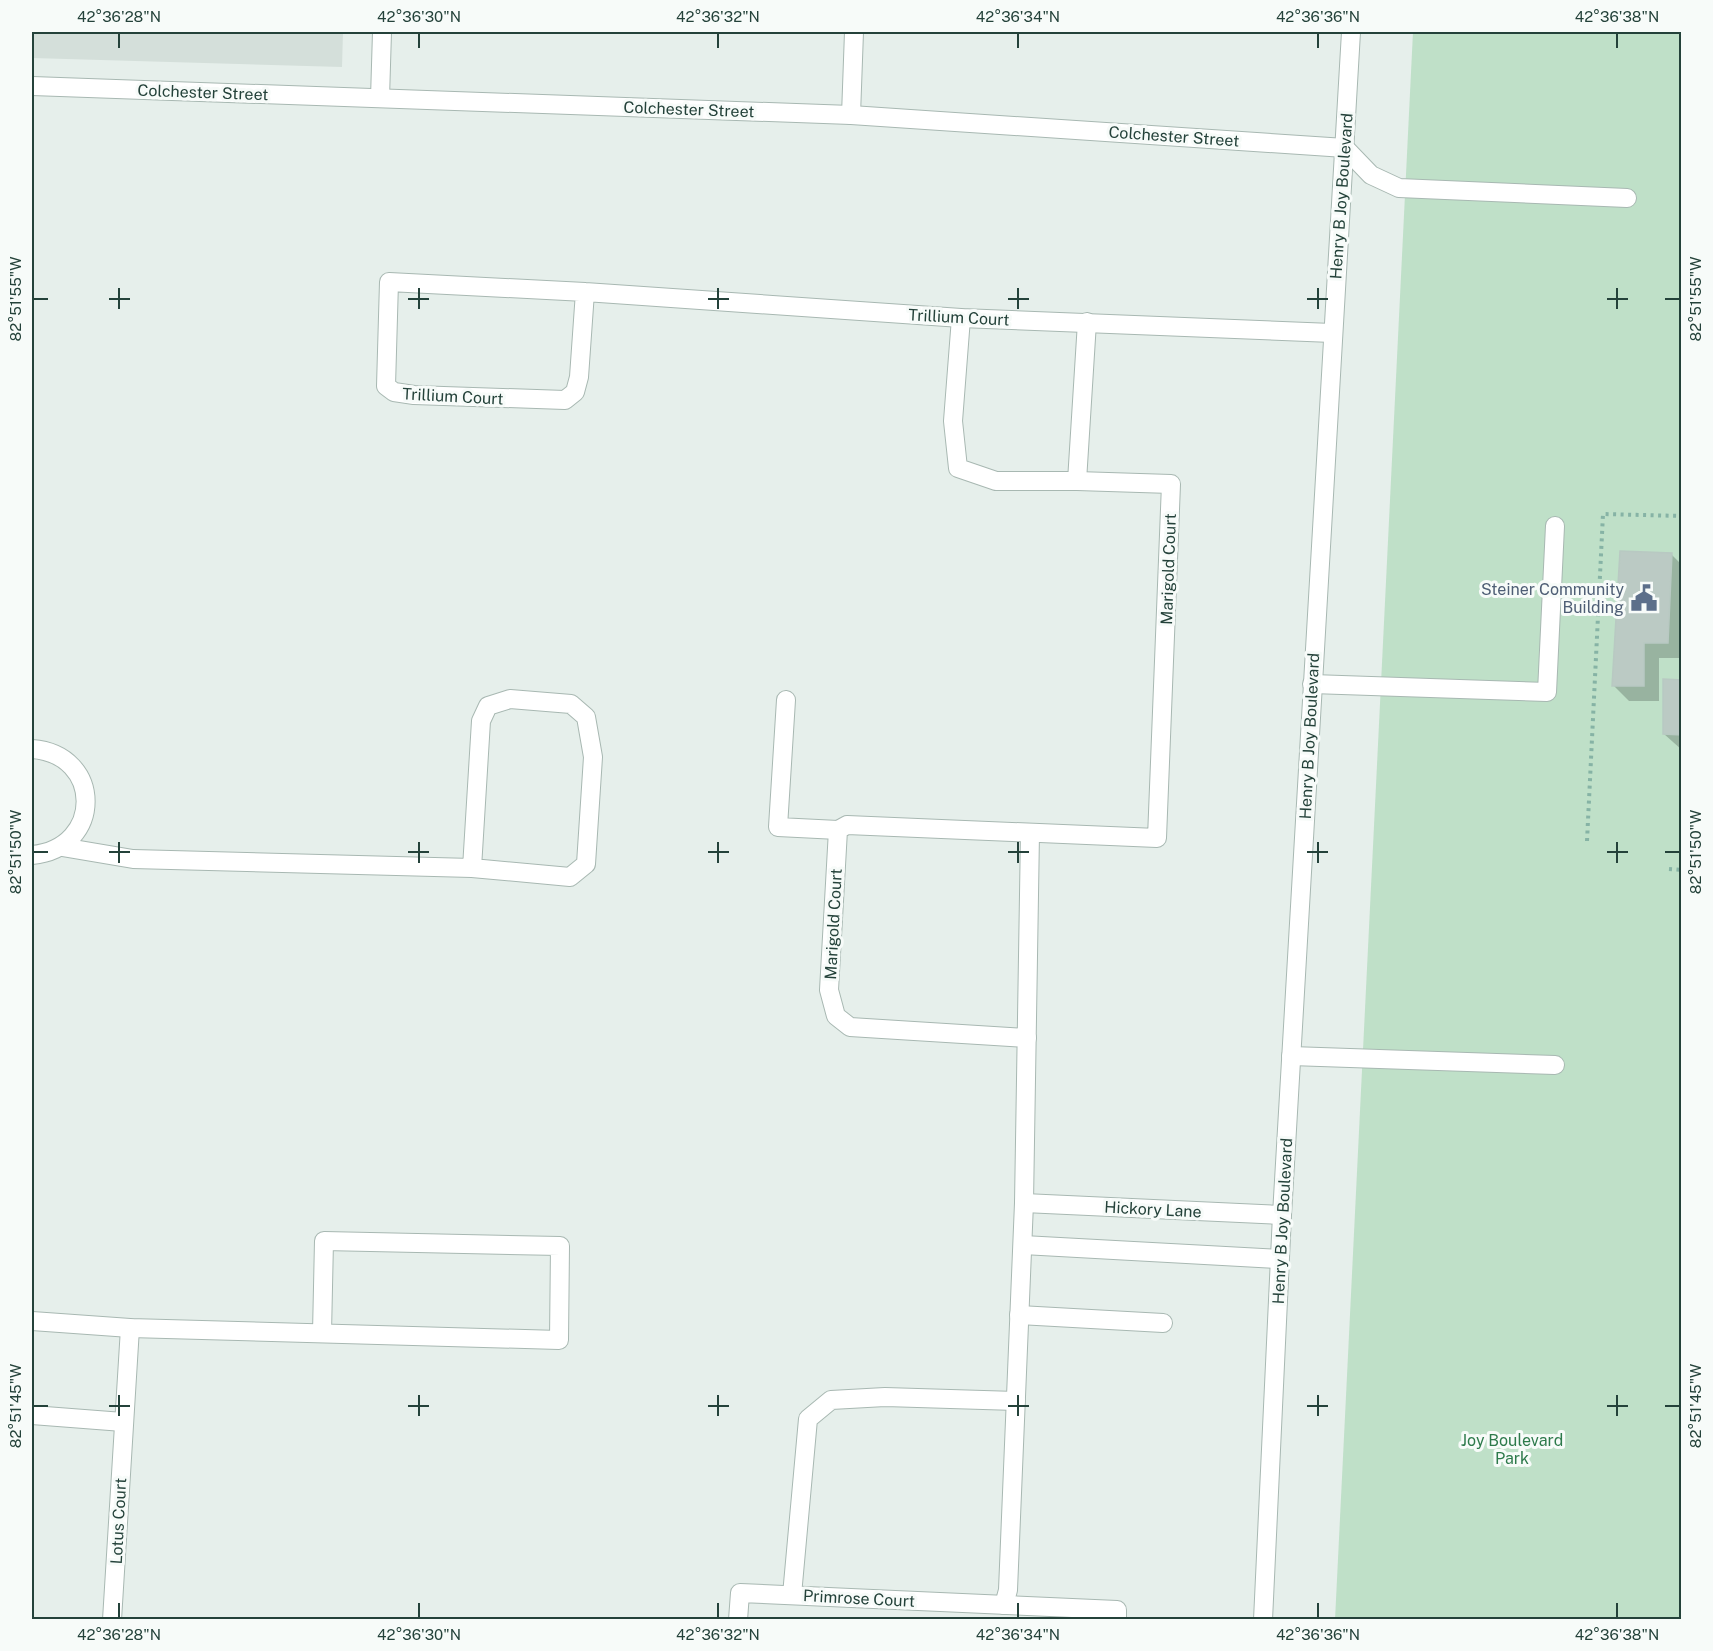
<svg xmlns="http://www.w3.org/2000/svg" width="1713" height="1651" font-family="'Public Sans',sans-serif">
<rect width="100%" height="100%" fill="#e6efeb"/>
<polygon fill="#d4dfda" points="32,32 343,32 342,67 32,58"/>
<polygon fill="#bfe0c8" points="1413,32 1681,32 1681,1619 1335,1620"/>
<g fill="#0003">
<polygon points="1671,554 1682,565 1682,658 1659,658 1659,701 1629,701 1613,685"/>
<polygon points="1682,681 1682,750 1664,734"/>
</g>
<g fill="#bbcac4" stroke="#b8c9c2" stroke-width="1.5">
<polygon points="1620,551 1672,553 1668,643 1644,643 1644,686 1612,686"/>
<polygon points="1663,679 1682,680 1682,735 1663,734"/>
</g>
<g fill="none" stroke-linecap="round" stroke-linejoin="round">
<defs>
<g id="minor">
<polyline points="32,86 851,115 1345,148 1371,175 1399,188 1627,198"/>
<polyline points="380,98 382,32"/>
<polyline points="851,115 854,32"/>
<polyline points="585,292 579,377 575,392 565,400 414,395 394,392 386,386 389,282 585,292 961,318 1332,333"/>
<polyline points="961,318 953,421 958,468 996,481 1077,481 1171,484 1157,838 847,825 838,830 829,990 836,1016 850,1027 1027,1038"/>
<polyline points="1077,481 1087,322"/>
<polyline points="1312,684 1547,692 1555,526"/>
<polyline points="786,700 778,827 838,830"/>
<path d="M32 749C103 754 104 848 32 855"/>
<polyline points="62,847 133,859 472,868 570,877 586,864 593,757 586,717 571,704 510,699 488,706 481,721 472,868"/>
<polyline points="1291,1056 1555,1065"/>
<polyline points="1024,1203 1282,1215"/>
<polyline points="1023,1245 1279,1259"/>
<polyline points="1019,1315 1163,1323"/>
<polyline points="32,1321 130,1328 559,1340 560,1246 324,1241 322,1333"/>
<polyline points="32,1415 123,1422"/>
<polyline points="792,1595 808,1419 831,1400 885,1397 1016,1401"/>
<polyline points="1004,1605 1008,1590 1024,1203 1030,833"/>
<polyline points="112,1620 130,1328"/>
<polyline points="738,1620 740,1593 1117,1610 1117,1620"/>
<polyline points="1263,1620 1282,1215 1351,32"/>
</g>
</defs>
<use href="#minor" stroke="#a8b8b2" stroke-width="20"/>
<g stroke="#86b3a5" stroke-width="4" stroke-dasharray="3 4.5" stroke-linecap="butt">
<polyline points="1587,841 1603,514 1682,516"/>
<polyline points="1669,869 1682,870"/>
</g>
<use href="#minor" stroke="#fff" stroke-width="18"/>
</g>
<path fill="none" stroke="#24423a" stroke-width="2" d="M119 33V48M419 33V48M718 33V48M1018 33V48M1318 33V48M1617 33V48M119 288V309M419 288V309M718 288V309M1018 288V309M1318 288V309M1617 288V309M33 299H48M109 299H130M408 299H429M708 299H729M1008 299H1029M1307 299H1328M1607 299H1628M1665 299H1680M119 842V863M419 842V863M718 842V863M1018 842V863M1318 842V863M1617 842V863M33 852H48M109 852H130M408 852H429M708 852H729M1008 852H1029M1307 852H1328M1607 852H1628M1665 852H1680M119 1395V1416M419 1395V1416M718 1395V1416M1018 1395V1416M1318 1395V1416M1617 1395V1416M33 1406H48M109 1406H130M408 1406H429M708 1406H729M1008 1406H1029M1307 1406H1328M1607 1406H1628M1665 1406H1680M119 1603V1618M419 1603V1618M718 1603V1618M1018 1603V1618M1318 1603V1618M1617 1603V1618"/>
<defs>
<symbol id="civic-bare" viewBox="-9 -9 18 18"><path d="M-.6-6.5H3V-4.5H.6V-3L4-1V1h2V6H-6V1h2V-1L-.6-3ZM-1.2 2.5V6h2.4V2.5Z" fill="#5c6f8a" stroke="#f7fbf9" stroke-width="2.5" paint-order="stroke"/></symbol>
</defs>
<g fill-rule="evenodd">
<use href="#civic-bare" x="1625" y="579" width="38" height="38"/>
</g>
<g text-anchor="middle" stroke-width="6" stroke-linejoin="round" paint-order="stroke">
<g font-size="16" fill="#24423a" stroke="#f7fbf9">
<text transform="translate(203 92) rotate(2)" y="6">Colchester Street</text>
<text transform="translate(689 109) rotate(2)" y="6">Colchester Street</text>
<text transform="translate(1174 136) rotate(4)" y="6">Colchester Street</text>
<text transform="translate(1341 196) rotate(-86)" y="6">Henry B Joy Boulevard</text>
<text transform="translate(959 317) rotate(3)" y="6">Trillium Court</text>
<text transform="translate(453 396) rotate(3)" y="6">Trillium Court</text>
<text transform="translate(1168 569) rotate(-88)" y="6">Marigold Court</text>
<text transform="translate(1309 736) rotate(-87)" y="6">Henry B Joy Boulevard</text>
<text transform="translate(833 924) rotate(-87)" y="6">Marigold Court</text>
<text transform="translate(1153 1209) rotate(3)" y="6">Hickory Lane</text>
<text transform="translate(1282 1221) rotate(-87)" y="6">Henry B Joy Boulevard</text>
<text transform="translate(118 1521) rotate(-87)" y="6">Lotus Court</text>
<text transform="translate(859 1598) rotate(3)" y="6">Primrose Court</text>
</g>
<g font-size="16" fill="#4e5e75" stroke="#f7fbf9" text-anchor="end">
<text x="1624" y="595">Steiner Community<tspan x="1624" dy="18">Building</tspan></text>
</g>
<g font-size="16" fill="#2d7a4b" stroke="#f7fbf9">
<text x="1512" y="1446">Joy Boulevard<tspan x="1512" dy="18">Park</tspan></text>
</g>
</g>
<rect width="1713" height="1651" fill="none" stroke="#f7fbf9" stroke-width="66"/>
<rect x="33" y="33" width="1647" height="1585" fill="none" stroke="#24423a" stroke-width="2"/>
<g font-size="15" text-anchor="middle" fill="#24423a">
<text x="119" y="22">42°36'28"N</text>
<text x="419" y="22">42°36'30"N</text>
<text x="718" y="22">42°36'32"N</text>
<text x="1018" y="22">42°36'34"N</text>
<text x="1318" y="22">42°36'36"N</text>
<text x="1617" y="22">42°36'38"N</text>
<text transform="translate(1696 299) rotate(-90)" y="5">82°51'55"W</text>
<text transform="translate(16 299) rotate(-90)" y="5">82°51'55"W</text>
<text transform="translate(1696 852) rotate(-90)" y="5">82°51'50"W</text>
<text transform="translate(16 852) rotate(-90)" y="5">82°51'50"W</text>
<text transform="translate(1696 1406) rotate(-90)" y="5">82°51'45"W</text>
<text transform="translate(16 1406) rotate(-90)" y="5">82°51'45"W</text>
<text x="119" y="1640">42°36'28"N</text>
<text x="419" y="1640">42°36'30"N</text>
<text x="718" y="1640">42°36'32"N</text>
<text x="1018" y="1640">42°36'34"N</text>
<text x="1318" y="1640">42°36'36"N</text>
<text x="1617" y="1640">42°36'38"N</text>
</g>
</svg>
